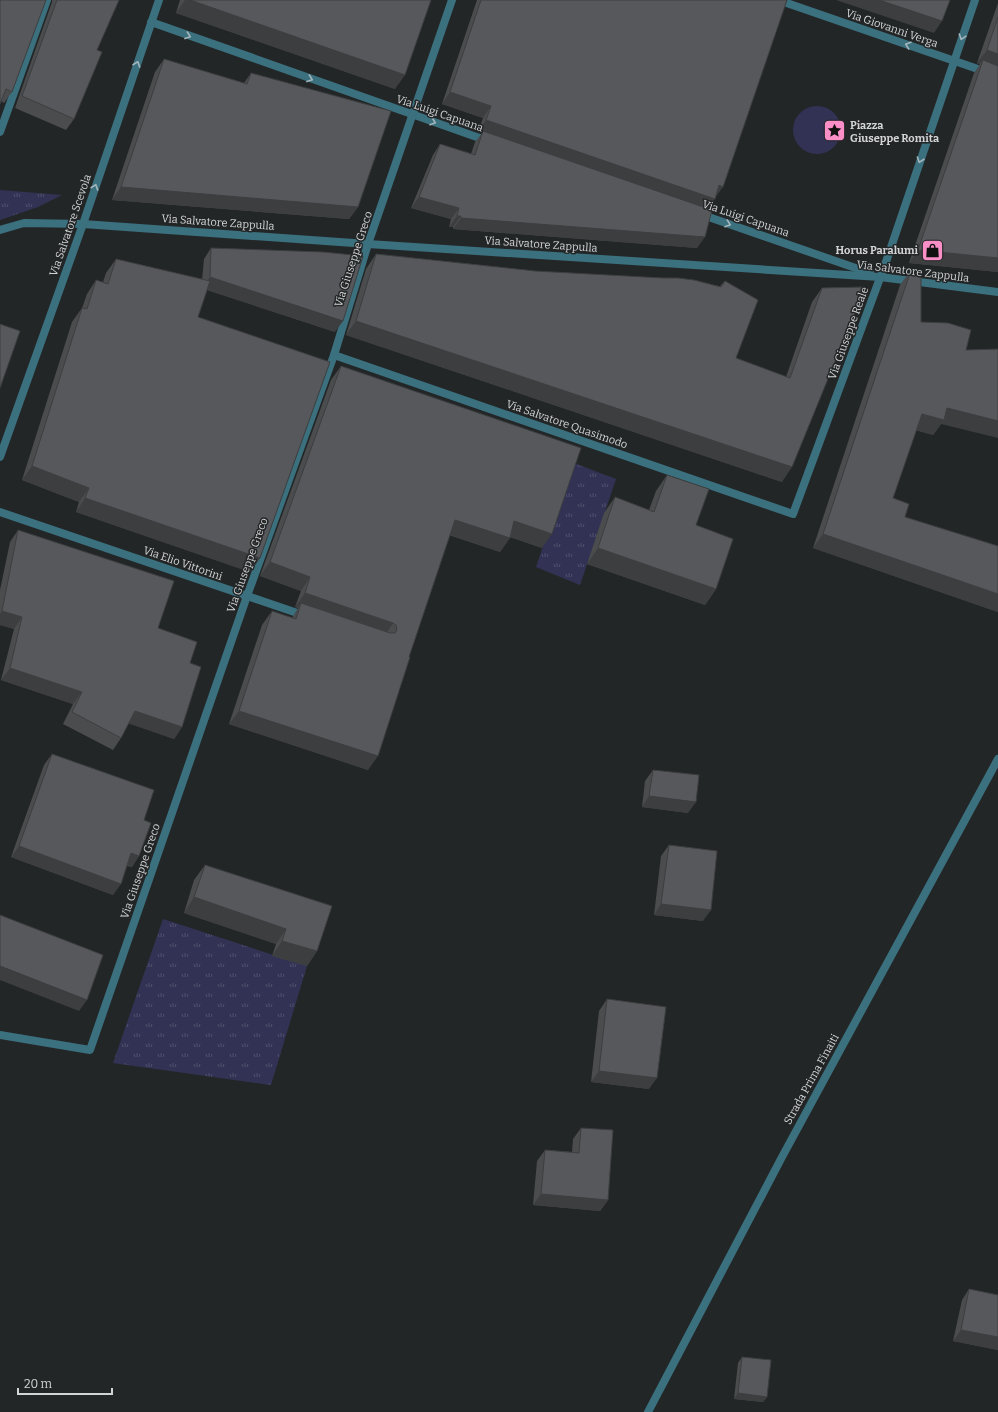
<svg xmlns="http://www.w3.org/2000/svg" width="998" height="1412" font-family="Bitter,serif">
<defs>
<pattern id="grass-tufts" width="24" height="20" patternUnits="userSpaceOnUse"><rect width="24" height="20" fill="#323255"/><path d="M3 7l-1-3M5 7V3M7 7l1-3M15 17l-1-3M17 17v-4M19 17l1-3" fill="none" stroke="#4f4f6d"/></pattern>
</defs>
<rect width="100%" height="100%" fill="#232627"/>
<g fill="url(#grass-tufts)">
<polygon points="0,190 62,195 38,207 0,220"/>
<polygon points="571,462 616,479 580,585 536,567"/>
<polygon points="163,919 307,966 271,1085 113,1063"/>
</g>
<circle fill="#323255" cx="817" cy="130" r="24"/>
<g fill="none" stroke-linecap="round" stroke-linejoin="round">
<polyline stroke="#3b707e" stroke-width="8" points="0,132 47,0"/>
<g stroke="#3b707e" stroke-width="8">
<polyline points="778,0 998,76"/>
<polyline points="151,22 488,141"/>
<polyline points="700,214 870,273"/>
<polyline points="0,230 24,223 83,224 368,244 880,277 998,292"/>
<polyline points="334,355 793,514 887,259 975,0"/>
<polyline points="0,457 83,224 159,0"/>
<polyline points="0,512 306,616"/>
<polyline points="0,1035 90,1050 247,596 334,355 368,244 452,0"/>
<polyline points="648,1412 782,1157 998,759"/>
</g>
</g>
<g fill="#4a4c4e">
<polygon points="0,0 12,92 4,103 1,101"/>
<polygon points="52,0 119,0 97,50 74,119 66,130 15,108 52,2"/>
<polygon points="180,0 431,0 395,89 176,13"/>
<polygon points="477,0 787,0 716,196 709,209 697,248 453,229 453,227 449,227 451,219 411,208 433,155 440,144 471,154 475,142 482,133 478,132 483,118 442,104"/>
<polygon points="998,3 998,272 909,263 974,73 980,64 977,63"/>
<polygon points="164,59 244,83 251,73 358,207 349,219 112,200 155,72"/>
<polygon points="211,248 335,332 207,290 198,317 260,558 250,572 76,512 79,502 22,480 72,322 82,308 87,294 96,280 103,282 106,273 116,259 202,280 204,259"/>
<polygon points="376,254 535,271 720,286 725,281 736,358 786,377 812,302 822,288 782,482 346,335 366,269"/>
<polygon points="911,270 941,424 933,435 916,430 893,498 905,517 998,546 998,612 813,548 900,285"/>
<polygon points="341,366 542,548 510,537 500,552 449,535 368,770 229,724 262,625 272,611 292,618 298,608 295,607 301,591 260,576 331,380"/>
<polygon points="667,475 696,525 716,589 705,605 587,564 604,513 615,497 649,510 656,491"/>
<polygon points="18,530 158,628 190,663 182,727 174,739 129,723 121,738 113,750 63,724 73,704 1,680 14,629 0,625 0,590 10,542"/>
<polygon points="52,754 144,820 139,856 132,867 127,866 113,895 11,857 44,765"/>
<polygon points="653,770 688,813 642,807 645,781"/>
<polygon points="669,845 703,921 654,915 661,856"/>
<polygon points="205,865 317,951 307,966 272,956 276,944 184,913 194,880"/>
<polygon points="607,999 649,1089 591,1082 599,1011"/>
<polygon points="581,1128 608,1200 600,1211 533,1205 537,1161 545,1150 572,1152 573,1139"/>
<polygon points="969,1289 998,1295 998,1350 953,1341 962,1300"/>
<polygon points="742,1357 767,1397 763,1402 734,1399 738,1363"/>
</g>
<g fill="#3c3e40">
<polygon points="185,0 190,0 405,75 395,89 176,13"/>
<polygon points="836,0 879,0 942,21 934,33"/>
<polygon points="987,50 998,54 998,70 983,60 980,64 977,63"/>
<polygon points="450,92 491,106 483,118 442,104"/>
<polygon points="486,120 715,199 707,211 483,131 481,133 478,132"/>
<polygon points="719,185 723,187 715,198"/>
<polygon points="121,187 358,207 349,219 112,200"/>
<polygon points="419,197 459,208 451,219 411,208"/>
<polygon points="457,216 461,216 453,227 449,227"/>
<polygon points="461,218 705,237 697,248 453,229"/>
<polygon points="918,250 998,258 998,272 909,263"/>
<polygon points="210,277 343,321 335,332 202,288"/>
<polygon points="356,321 792,467 782,482 346,335"/>
<polygon points="947,408 998,421 998,438 941,424 933,435 911,429 922,414"/>
<polygon points="32,466 89,488 79,502 22,480"/>
<polygon points="85,498 260,558 250,572 76,512"/>
<polygon points="455,520 510,538 500,552 445,533"/>
<polygon points="514,521 552,534 542,548 505,535"/>
<polygon points="823,534 998,594 998,612 813,548"/>
<polygon points="598,548 716,589 705,605 587,564"/>
<polygon points="270,562 310,577 301,591 260,576"/>
<polygon points="305,593 393,623 384,637 301,603 298,608 295,607"/>
<polygon points="2,611 22,617 14,629 0,625 0,614"/>
<polygon points="10,668 82,692 73,704 1,680"/>
<polygon points="135,711 182,727 174,739 127,723"/>
<polygon points="239,711 378,756 368,770 229,724"/>
<polygon points="649,796 696,802 688,813 642,807"/>
<polygon points="19,846 121,884 113,895 11,857"/>
<polygon points="131,853 139,856 132,867 124,864"/>
<polygon points="194,897 286,929 276,944 184,913"/>
<polygon points="661,904 711,910 703,921 654,915"/>
<polygon points="282,941 317,951 307,966 272,956"/>
<polygon points="0,966 87,1000 79,1011 0,980"/>
<polygon points="599,1071 657,1078 649,1089 591,1082"/>
<polygon points="541,1194 608,1200 600,1211 533,1205"/>
<polygon points="961,1330 998,1337 998,1350 953,1341"/>
<polygon points="738,1393 767,1397 763,1402 734,1399"/>
</g>
<g fill="#56585b" stroke="#3c3e40">
<polygon points="0,0 46,0 12,92 6,89 0,104"/>
<polygon points="57,0 119,0 97,50 102,52 74,119 22,96"/>
<polygon points="190,0 431,0 405,75"/>
<polygon points="481,0 787,0 723,187 719,185 715,199 486,120 491,106 450,92"/>
<polygon points="879,0 950,0 942,21"/>
<polygon points="998,17 998,54 987,50"/>
<polygon points="164,59 247,84 251,73 391,111 358,207 121,187"/>
<polygon points="983,60 998,66 998,258 918,250"/>
<polygon points="483,131 712,210 705,237 461,218 461,216 457,216 459,208 419,197 440,144 475,155"/>
<polygon points="211,248 323,252 363,256 343,321 210,277"/>
<polygon points="376,254 535,271 663,278 678,278 694,280 721,287 725,281 758,300 736,358 790,378 822,288 863,287 858,299 861,298 792,467 356,321"/>
<polygon points="116,259 210,281 198,317 330,362 260,558 85,498 89,488 32,466 82,308 87,309 96,280 108,284"/>
<polygon points="911,270 921,272 921,322 948,323 971,330 966,350 998,349 998,421 947,408 944,420 922,414 893,498 909,504 905,517 998,546 998,594 823,534"/>
<polygon points="0,324 20,331 0,388"/>
<polygon points="341,366 581,448 552,534 514,521 510,538 455,520 409,657 410,657 378,756 239,711 272,611 296,619 301,603 390,633 395,633 397,630 396,625 393,623 305,593 310,577 270,562"/>
<polygon points="667,475 709,489 696,525 733,539 716,589 598,548 615,497 654,512"/>
<polygon points="18,530 174,581 158,628 197,642 190,663 201,667 182,727 135,711 121,738 72,712 82,692 10,668 22,617 2,611"/>
<polygon points="52,754 154,790 144,820 151,823 139,856 131,853 121,884 19,846"/>
<polygon points="653,770 699,775 696,802 649,796"/>
<polygon points="669,845 717,851 711,910 661,904"/>
<polygon points="205,865 332,906 317,951 282,941 286,929 194,897"/>
<polygon points="0,915 103,955 87,1000 0,966"/>
<polygon points="607,999 666,1007 657,1078 599,1071"/>
<polygon points="581,1128 613,1130 608,1200 541,1194 545,1150 579,1153"/>
<polygon points="969,1289 998,1295 998,1337 961,1330"/>
<polygon points="742,1357 771,1360 767,1397 738,1393"/>
</g>
<defs><path id="oneway-chevron" d="M-2-3.5L2.5 0L-2 3.5" fill="none" stroke-width="1.6" stroke-linecap="round" stroke-linejoin="round"/></defs>
<g stroke="#a5b6bc">
<use href="#oneway-chevron" transform="translate(188 36) rotate(20)"/>
<use href="#oneway-chevron" transform="translate(962 37) rotate(108)"/>
<use href="#oneway-chevron" transform="translate(908 45) rotate(-161)"/>
<use href="#oneway-chevron" transform="translate(137 64) rotate(-71)"/>
<use href="#oneway-chevron" transform="translate(310 79) rotate(20)"/>
<use href="#oneway-chevron" transform="translate(433 122) rotate(19)"/>
<use href="#oneway-chevron" transform="translate(920 160) rotate(109)"/>
<use href="#oneway-chevron" transform="translate(95 187) rotate(-71)"/>
<use href="#oneway-chevron" transform="translate(728 224) rotate(19)"/>
</g>
<defs>
<symbol id="sight-square" viewBox="-11 -11 22 22"><rect x="-9" y="-9" width="18" height="18" rx="4" fill="#fa8fc8" stroke="#232627"/><path d="M0-6L1.8-2.2L6-1.7L2.9 1.2L3.7 5.4L0 3.3L-3.7 5.4L-2.9 1.2L-6-1.7L-1.8-2.2Z" fill="#111"/></symbol>
<symbol id="shop-square" viewBox="-11 -11 22 22"><rect x="-9" y="-9" width="18" height="18" rx="4" fill="#fa8fc8" stroke="#232627"/><path d="M-5-2.5h2.3a2.7 3.5 0 0 1 5.4 0H5L5.5 6h-11ZM-1.5-2.5h3a1.5 2.3 0 0 0-3 0Z" fill="#111"/></symbol>
</defs>
<g fill-rule="evenodd">
<use href="#sight-square" x="822" y="118" width="25" height="25"/>
<use href="#shop-square" x="920" y="238" width="25" height="25"/>
</g>
<g text-anchor="middle" stroke-width="3" stroke-linejoin="round" paint-order="stroke">
<g font-size="11" fill="#d3d4d6" stroke="#232627">
<text transform="translate(892 28) rotate(19)" y="4">Via Giovanni Verga</text>
<text transform="translate(440 113) rotate(19)" y="4">Via Luigi Capuana</text>
<text transform="translate(746 218) rotate(19)" y="4">Via Luigi Capuana</text>
<text transform="translate(218 222) rotate(4)" y="4">Via Salvatore Zappulla</text>
<text transform="translate(70 225) rotate(-71)" y="4">Via Salvatore Scevola</text>
<text transform="translate(541 244) rotate(4)" y="4">Via Salvatore Zappulla</text>
<text transform="translate(353 259) rotate(-72)" y="4">Via Giuseppe Greco</text>
<text transform="translate(913 271) rotate(7)" y="4">Via Salvatore Zappulla</text>
<text transform="translate(848 333) rotate(-70)" y="4">Via Giuseppe Reale</text>
<text transform="translate(567 424) rotate(19)" y="4">Via Salvatore Quasimodo</text>
<text transform="translate(183 563) rotate(19)" y="4">Via Elio Vittorini</text>
<text transform="translate(247 565) rotate(-70)" y="4">Via Giuseppe Greco</text>
<text transform="translate(140 871) rotate(-71)" y="4">Via Giuseppe Greco</text>
<text transform="translate(811 1079) rotate(-61)" y="4">Strada Prima Finaiti</text>
</g>
<g font-size="11" font-weight="bold" fill="#d3d4d6" stroke="#232627" text-anchor="start">
<text x="850" y="129">Piazza<tspan x="850" dy="13">Giuseppe Romita</tspan></text>
<text x="918" y="254" text-anchor="end">Horus Paralumi</text>
</g>
</g>
<path d="M18 1388v6h94v-6" fill="none" stroke="#d3d4d6" stroke-width="2"/>
<text x="24" y="1388" font-size="12" fill="#d3d4d6" stroke="#232627" stroke-width="3" paint-order="stroke">20 m</text>
</svg>
